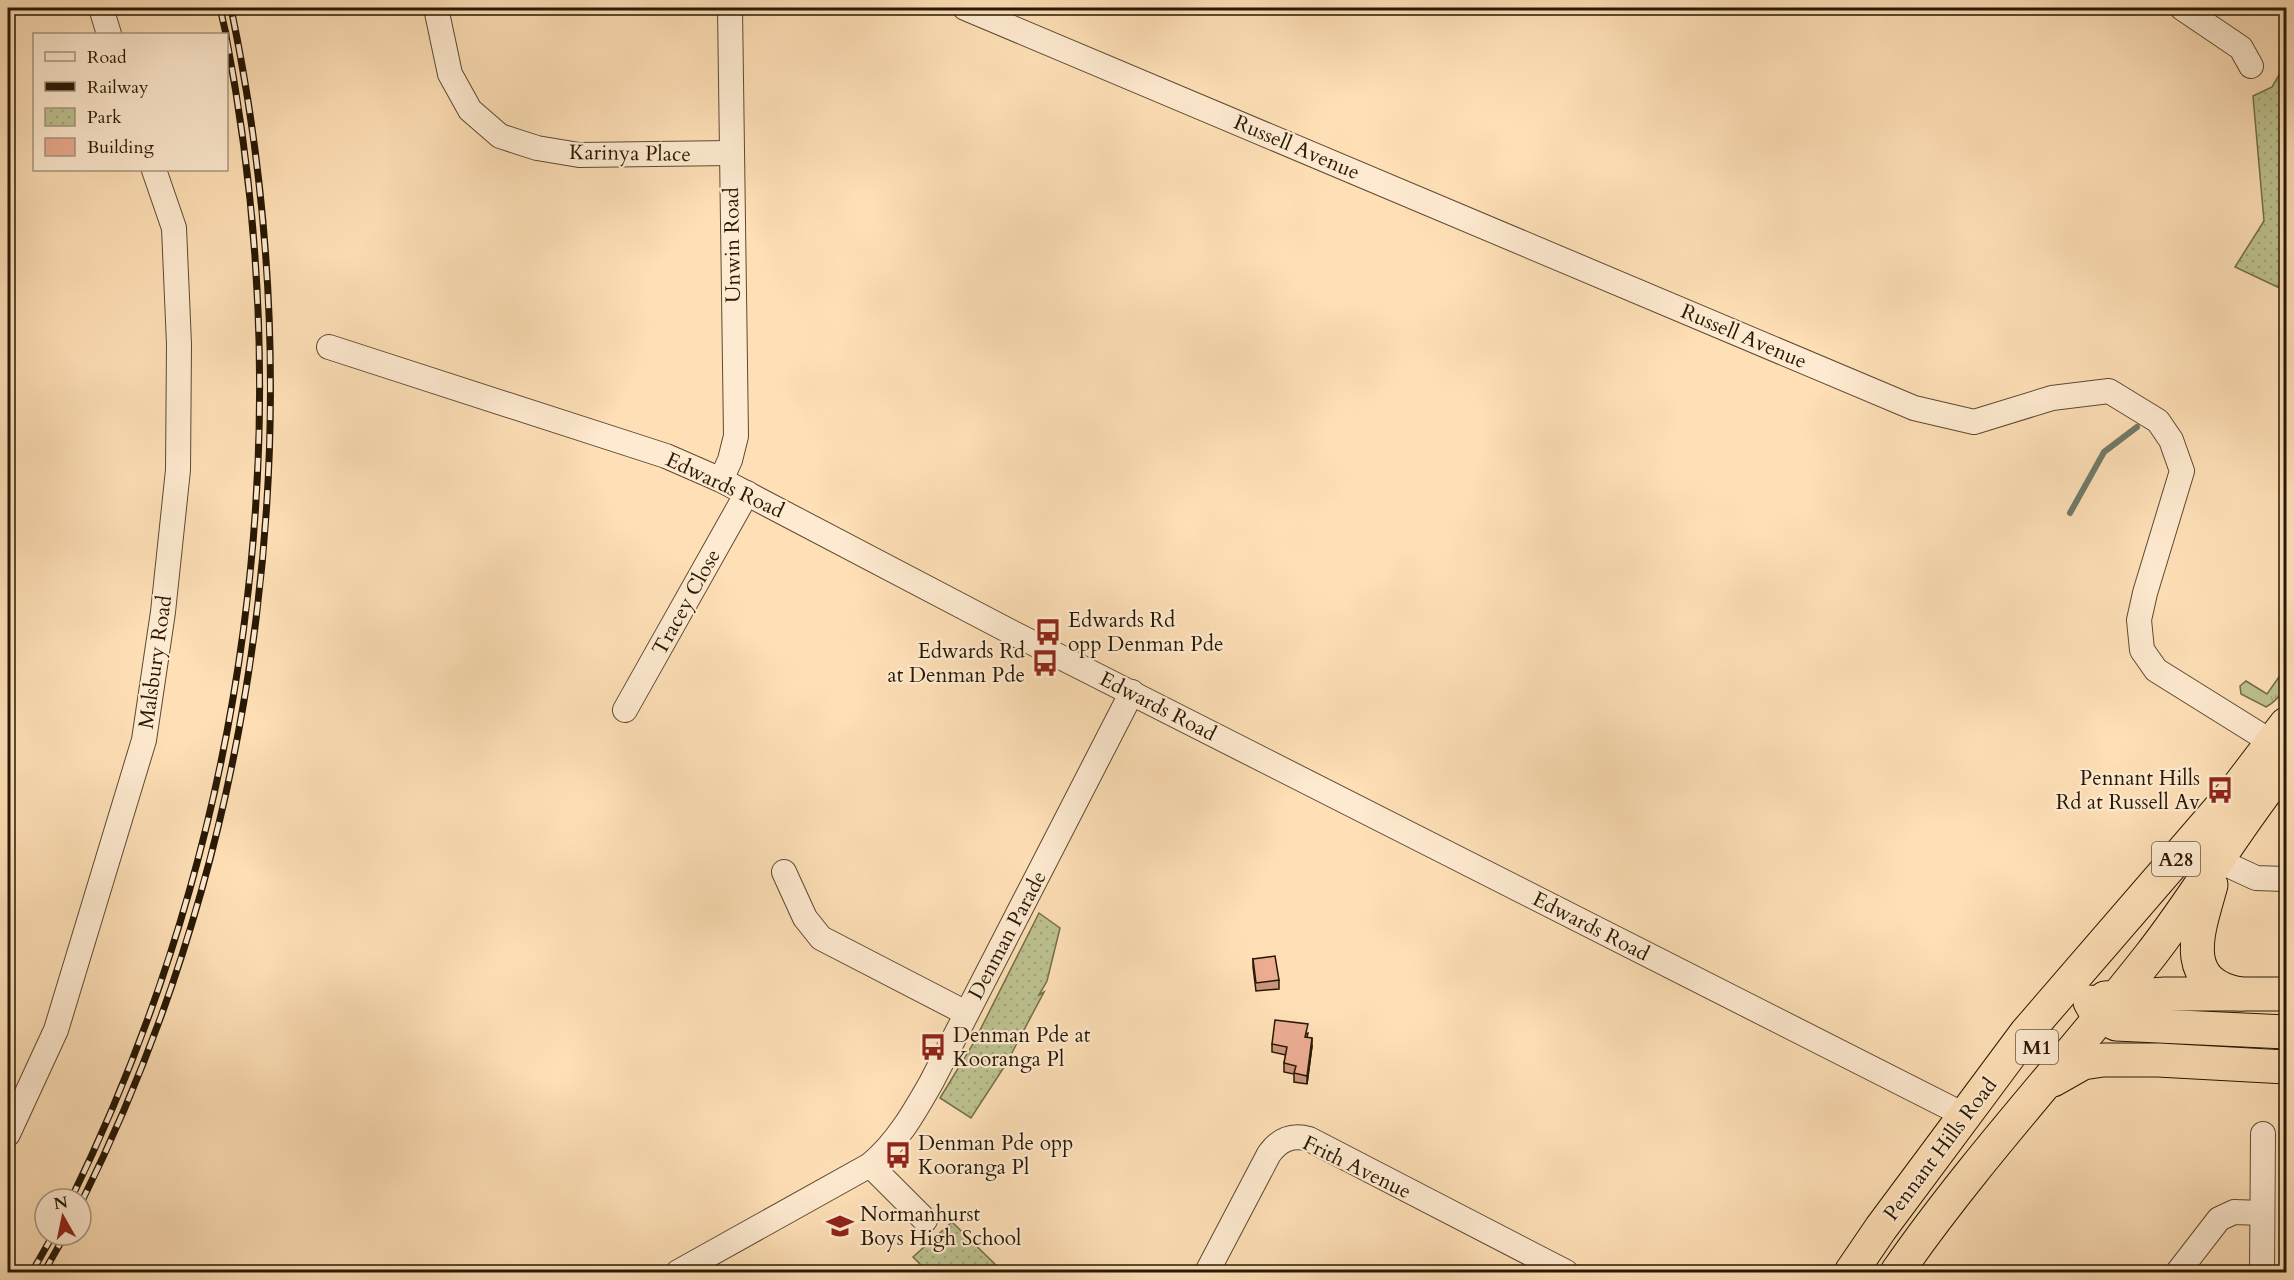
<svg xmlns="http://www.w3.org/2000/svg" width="2294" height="1280" font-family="Cardo,serif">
<defs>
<pattern id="grass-tufts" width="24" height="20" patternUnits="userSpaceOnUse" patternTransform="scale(1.5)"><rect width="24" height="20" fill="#bdc290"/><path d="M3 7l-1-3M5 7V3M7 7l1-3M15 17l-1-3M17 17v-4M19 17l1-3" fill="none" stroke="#a2a67b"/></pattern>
<pattern id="park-dots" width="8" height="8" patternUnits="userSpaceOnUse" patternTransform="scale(1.5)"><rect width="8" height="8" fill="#bdc290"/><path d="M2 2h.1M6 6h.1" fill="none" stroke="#a2a67b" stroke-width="1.8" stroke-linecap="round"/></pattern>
</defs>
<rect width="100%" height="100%" fill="#fedfb6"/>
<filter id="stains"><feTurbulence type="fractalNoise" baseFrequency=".00333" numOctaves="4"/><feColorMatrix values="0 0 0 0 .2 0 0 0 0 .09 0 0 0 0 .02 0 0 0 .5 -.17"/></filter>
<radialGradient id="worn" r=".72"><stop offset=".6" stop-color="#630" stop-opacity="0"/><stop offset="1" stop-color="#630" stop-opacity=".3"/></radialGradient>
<path fill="url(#grass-tufts)" stroke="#726d4a" stroke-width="1.5" d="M2286 667C2287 685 2282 698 2266 707L2241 694 2240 686 2246 681 2267 694Z"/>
<g fill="url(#park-dots)" stroke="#726d4a" stroke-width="1.5">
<polygon points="2283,68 2286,73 2286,291 2235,267 2264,221 2253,96 2272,87"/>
<polygon points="1039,913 1060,928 1047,981 1039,995 1044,992 1006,1064 971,1118 940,1098 973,1044"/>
<polygon points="952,1222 1003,1272 928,1272 913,1257"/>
</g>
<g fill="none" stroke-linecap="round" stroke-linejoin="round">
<polyline stroke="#707b69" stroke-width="6" points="2070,513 2104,452 2137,427"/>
<defs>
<g id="minor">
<polyline points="101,8 109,34"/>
<polyline points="436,8 450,74 470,110 500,136 537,148 579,155 731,153"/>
<polyline points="965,8 1914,408 1974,422 2052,398 2109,391 2158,421 2171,440 2182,471 2145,593 2139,620 2142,650 2156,670 2273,743"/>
<polyline points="2182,8 2241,48 2251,66"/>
<polyline points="329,347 666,456 721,480 1009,631 1966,1116"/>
<polyline points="721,480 730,460 736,436 730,8"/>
<polyline points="625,710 747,493"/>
<polyline points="2217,860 2256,878 2284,879"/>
<polyline points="784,872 805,918 821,938 966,1013"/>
<polyline points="8,1134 56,1030 144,740 163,612 178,470 179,344 174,228 154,170"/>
<polyline points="870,1165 925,1220"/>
<path d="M678 1272 870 1165C897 1143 915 1111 932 1081L1132 692"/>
<path d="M1207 1272 1269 1154C1279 1140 1292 1134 1309 1139L1566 1272"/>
<polyline points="2178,1272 2219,1219 2234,1212 2262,1213"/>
<polyline points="2262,1272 2263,1134"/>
</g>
<g id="highway">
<path d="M2211 885C2199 929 2177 982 2240 994"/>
<polyline points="2105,998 2165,994 2286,994"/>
<polyline points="2090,1002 2097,1014 2116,1024 2286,1032"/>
<polyline points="2053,1080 2083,1063 2103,1060 2158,1060 2286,1067"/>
<polyline points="1851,1272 1881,1228 2026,1033 2235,791 2286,724"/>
<path d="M1897 1272C1974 1161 2066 1063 2149 957 2198 895 2236 826 2286 765"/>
</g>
</defs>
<use href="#minor" stroke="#5d4a30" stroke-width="26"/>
<use href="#highway" stroke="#271804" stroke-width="35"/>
<use href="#minor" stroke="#feead0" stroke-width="24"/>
<use href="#highway" stroke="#fedfb6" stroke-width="33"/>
<defs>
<g id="rail">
<polyline points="220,8 226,34"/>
<path d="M71 1199C248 837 302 432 226 36"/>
<path d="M81 1203C264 835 315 410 231 8"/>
<polyline points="32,1272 53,1235"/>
<polyline points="44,1272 65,1235"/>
</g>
</defs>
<use href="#rail" stroke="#271804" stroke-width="7"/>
<use href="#rail" stroke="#feead0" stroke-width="4.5" stroke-dasharray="14" stroke-linecap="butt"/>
</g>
<g fill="#ca947d" stroke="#271804" stroke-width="1.5">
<polygon points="1464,8 1475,8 1474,11"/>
<polygon points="1253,959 1279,980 1279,989 1256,991 1253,967"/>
<polygon points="1308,1033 1307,1037 1312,1046 1307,1084 1294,1082 1294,1074 1284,1072 1284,1063 1286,1055 1272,1052 1272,1044"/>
</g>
<polygon fill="#a47866" stroke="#271804" stroke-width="1.5" points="1312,1038 1312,1046 1307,1084 1307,1076"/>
<g fill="#ebac91" stroke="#271804" stroke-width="1.5">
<polygon points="1275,956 1279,980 1256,983 1253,959"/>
<polygon points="1275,1020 1308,1024 1305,1037 1312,1038 1307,1076 1294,1073 1296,1066 1284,1063 1287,1047 1272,1044"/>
</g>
<defs>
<symbol id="bus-bare" viewBox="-9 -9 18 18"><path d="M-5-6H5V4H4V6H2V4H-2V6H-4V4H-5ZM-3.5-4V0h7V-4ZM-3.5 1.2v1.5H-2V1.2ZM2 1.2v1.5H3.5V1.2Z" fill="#8f2418" stroke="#feead0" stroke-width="2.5" paint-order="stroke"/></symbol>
<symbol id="school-bare" viewBox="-9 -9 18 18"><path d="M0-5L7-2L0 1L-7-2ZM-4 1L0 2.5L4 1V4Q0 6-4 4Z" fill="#8f2418" stroke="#feead0" stroke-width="2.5" paint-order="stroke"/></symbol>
</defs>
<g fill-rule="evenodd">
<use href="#bus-bare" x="1029" y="613" width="38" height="38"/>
<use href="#bus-bare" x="1026" y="644" width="38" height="38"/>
<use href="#bus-bare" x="2201" y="771" width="38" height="38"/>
<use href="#bus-bare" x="914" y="1028" width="38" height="38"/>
<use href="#bus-bare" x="879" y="1136" width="38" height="38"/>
<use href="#school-bare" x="821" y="1207" width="38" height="38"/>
</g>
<g text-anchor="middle" stroke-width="4.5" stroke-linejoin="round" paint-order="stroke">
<g fill="#feead0" stroke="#685741" stroke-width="1.5">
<rect x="2152" y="842" width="48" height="34" rx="4.5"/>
<rect x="2016" y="1030" width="42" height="34" rx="4.5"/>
</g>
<g font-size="20" font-weight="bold" fill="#271804">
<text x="2176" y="866">A28</text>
<text x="2037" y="1054">M1</text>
</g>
<g font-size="21" fill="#271804" stroke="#feead0">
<text transform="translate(1297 147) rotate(23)" y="7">Russell Avenue</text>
<text transform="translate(630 153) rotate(1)" y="7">Karinya Place</text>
<text transform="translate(732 245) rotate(-91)" y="7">Unwin Road</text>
<text transform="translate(1744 336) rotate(23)" y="7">Russell Avenue</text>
<text transform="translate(725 485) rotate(25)" y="7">Edwards Road</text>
<text transform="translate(686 602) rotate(-61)" y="7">Tracey Close</text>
<text transform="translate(155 662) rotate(-82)" y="7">Malsbury Road</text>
<text transform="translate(1158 706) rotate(27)" y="7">Edwards Road</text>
<text transform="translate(1591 926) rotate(27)" y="7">Edwards Road</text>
<text transform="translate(1007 935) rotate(-62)" y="7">Denman Parade</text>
<text transform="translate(1940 1149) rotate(-53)" y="7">Pennant Hills Road</text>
<text transform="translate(1357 1167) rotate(26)" y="7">Frith Avenue</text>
</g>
<g font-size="21" fill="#271804" stroke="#feead0" text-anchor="start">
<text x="1068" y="627">Edwards Rd<tspan x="1068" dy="24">opp Denman Pde</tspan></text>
<text x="1025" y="658" text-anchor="end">Edwards Rd<tspan x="1025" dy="24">at Denman Pde</tspan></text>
<text x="2200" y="785" text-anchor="end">Pennant Hills<tspan x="2200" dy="24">Rd at Russell Av</tspan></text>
<text x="953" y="1042">Denman Pde at<tspan x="953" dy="24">Kooranga Pl</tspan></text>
<text x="918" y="1150">Denman Pde opp<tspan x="918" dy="24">Kooranga Pl</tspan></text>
<text x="860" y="1221">Normanhurst<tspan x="860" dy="24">Boys High School</tspan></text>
</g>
</g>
<rect width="2294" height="1280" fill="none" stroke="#fedfb6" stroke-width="30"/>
<rect x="9" y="9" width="2276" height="1262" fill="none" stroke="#271804" stroke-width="3"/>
<rect x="15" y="15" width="2264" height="1250" fill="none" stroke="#271804" stroke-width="1.5"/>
<rect x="33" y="33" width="195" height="138" fill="#feead0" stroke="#a8967e" stroke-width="1.5"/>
<rect x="45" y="52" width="30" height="9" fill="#feead0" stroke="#a8967e" stroke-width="1.5"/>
<text x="87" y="63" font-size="18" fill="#271804">Road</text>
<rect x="45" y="82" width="30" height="9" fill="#271804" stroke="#a8967e" stroke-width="1.5"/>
<text x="87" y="93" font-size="18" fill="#271804">Railway</text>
<rect x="45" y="108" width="30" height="18" fill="url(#park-dots)" stroke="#a8967e" stroke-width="1.5"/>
<text x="87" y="123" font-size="18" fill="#271804">Park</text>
<rect x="45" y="138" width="30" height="18" fill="#ebac91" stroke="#a8967e" stroke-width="1.5"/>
<text x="87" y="153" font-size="18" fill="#271804">Building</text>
<g transform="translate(63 1217) rotate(351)"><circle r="28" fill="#feead0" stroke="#a8967e" stroke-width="1.5"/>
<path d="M0-4.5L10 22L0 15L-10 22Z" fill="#8f2418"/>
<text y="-9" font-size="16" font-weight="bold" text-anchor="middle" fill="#271804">N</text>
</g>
<rect width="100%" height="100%" filter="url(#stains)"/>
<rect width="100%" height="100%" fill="url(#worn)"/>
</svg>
